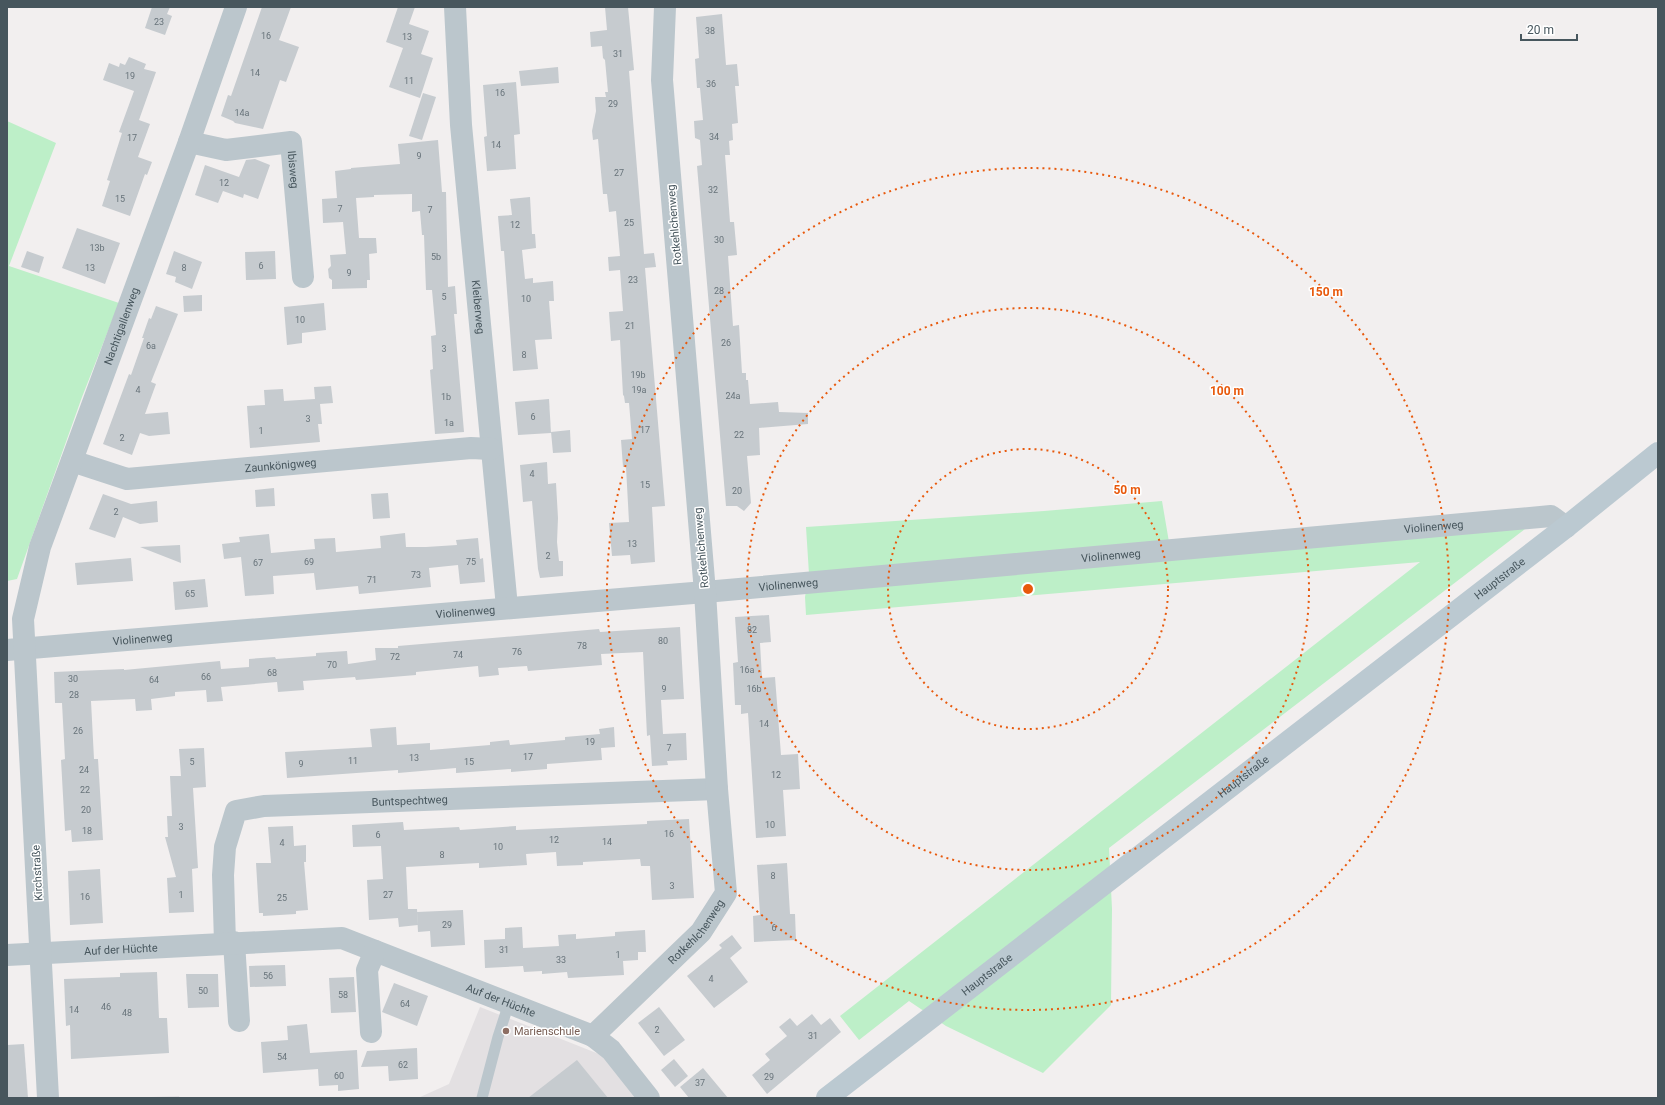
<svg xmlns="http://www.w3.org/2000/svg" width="1665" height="1105" font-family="Roboto,sans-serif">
<rect width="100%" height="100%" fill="#f2efef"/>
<g fill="#e3e0e2">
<polygon points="480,1007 604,1056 636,1098 418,1098 449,1084"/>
<polygon points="179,1096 180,1098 123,1098"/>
</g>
<g fill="#bdefc8">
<polygon points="7,121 56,143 9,266 119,303 82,397 17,579 7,581"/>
<polygon points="1162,501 1169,542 1555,506 1109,848 1112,909 1111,1005 1043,1073 946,1026 909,1001 859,1040 840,1016 1420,562 806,615 805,597 809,574 806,527 1044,511"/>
</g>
<g fill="#c6cbcf">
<polygon points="152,7 170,7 167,14 172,16 165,35 145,28"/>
<polygon points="262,7 291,7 279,40 299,47 286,82 280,80 263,129 235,123 233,121 221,116 228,95 231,96"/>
<polygon points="398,7 415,7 409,24 429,31 421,54 433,58 420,98 389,87 403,48 386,42"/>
<polygon points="605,7 628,7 634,70 629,71 644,254 654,253 656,267 645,268 665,506 652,507 655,562 631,564 630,555 612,556 609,523 629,522 626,467 623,467 621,440 632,439 629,403 625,403 624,396 623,395 620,340 611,341 609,312 623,311 620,270 609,271 608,257 620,256 616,211 609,212 607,194 603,194 598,139 593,140 592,131 596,111 595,97 606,97 605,92 608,92 605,60 603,58 602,46 591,47 590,32 607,30"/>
<polygon points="722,14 726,65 737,64 739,86 735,86 738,123 732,124 733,140 729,141 730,155 725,155 730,222 734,222 737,255 728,256 733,326 739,325 742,373 746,373 746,380 748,380 750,404 778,402 779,412 808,413 808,424 759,428 760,455 747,456 751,503 744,511 737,506 726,506 697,166 702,165 700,140 695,138 694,121 703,120 700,88 697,88 695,59 699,58 696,17"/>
<polygon points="129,57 146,64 144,69 156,72 139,120 150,124 138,157 152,162 147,175 145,174 130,216 102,206 110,181 107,180 122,133 119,132 134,91 103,80 109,63 119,67 120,63 125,65"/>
<polygon points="558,67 559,83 521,86 519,71"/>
<polygon points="516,82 520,134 514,135 516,169 487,171 484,137 487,136 483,85"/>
<polygon points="423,93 436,97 422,140 409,136"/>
<polygon points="438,140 442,192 446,192 448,287 455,286 457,314 454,314 464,432 435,434 430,370 433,369 431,336 436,335 432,290 426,290 424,235 422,235 420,211 412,212 412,194 374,195 374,197 356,198 359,238 376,238 377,253 369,254 370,280 367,280 367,288 332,289 332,280 329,278 328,269 331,266 330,255 346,254 343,222 323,223 322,199 337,198 335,171 351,169 351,168 400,164 398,144"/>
<polygon points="255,159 270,165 258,199 244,194 243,198 223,191 218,203 195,195 205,165 239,177 246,160"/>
<polygon points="530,197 532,234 535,234 536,248 522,250 525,279 533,278 533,283 553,281 554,301 549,301 552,339 535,340 538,369 513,371 504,251 501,251 498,216 512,215 510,199"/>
<polygon points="77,228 120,243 105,284 62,268"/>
<polygon points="27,251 44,257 39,273 21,267"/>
<polygon points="174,251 202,262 192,289 175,282 176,277 166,274"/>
<polygon points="275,251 276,279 246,280 245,252"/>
<polygon points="202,295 202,311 184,312 183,296"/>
<polygon points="324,303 326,330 302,333 302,343 287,345 284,307"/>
<polygon points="156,306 178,314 151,382 156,384 145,414 168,412 170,434 149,436 140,433 132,455 103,444 129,374 131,375 144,338 142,338 149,318 151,319"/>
<polygon points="331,386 333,403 320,404 322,424 318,424 320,442 250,448 247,406 265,405 264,390 283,389 284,401 315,399 314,387"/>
<polygon points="549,399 551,433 518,435 515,402"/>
<polygon points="570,430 571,452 553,453 551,432"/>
<polygon points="547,462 548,484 556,483 558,518 557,542 559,561 563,561 563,576 540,578 538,569 532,501 523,502 520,465"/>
<polygon points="274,488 275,506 256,507 255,490"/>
<polygon points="388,493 390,518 373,519 371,494"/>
<polygon points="103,494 131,504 157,501 158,522 140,524 123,517 115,538 89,529"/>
<polygon points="405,533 406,547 426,547 457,545 456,540 478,538 480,559 483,558 485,582 460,584 458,565 429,568 431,587 359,594 358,586 316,590 314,573 273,576 274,594 245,596 241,557 224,559 222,544 240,542 239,537 269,534 271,553 315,549 314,539 335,538 336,552 381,548 380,536"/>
<polygon points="180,545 181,563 140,547"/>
<polygon points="131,558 133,581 77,585 75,563"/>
<polygon points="205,579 208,607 175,610 173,582"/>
<polygon points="769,615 771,642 760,643 762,678 775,677 781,755 798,754 800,789 783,790 786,836 756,838 748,713 741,714 741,705 735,705 733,663 738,662 735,617"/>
<polygon points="680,627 684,699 661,700 663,734 686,733 687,760 667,761 668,765 652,766 650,735 647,736 643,652 601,654 602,665 528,671 527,666 498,668 499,675 479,677 478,666 416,672 416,675 356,680 355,677 303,681 304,690 278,692 277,682 221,687 223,701 207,702 206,690 175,692 175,696 151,699 152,710 136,711 135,699 91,701 94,759 98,759 103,840 72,842 71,830 65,831 61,760 65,759 62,703 55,703 54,672 124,669 124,670 220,661 221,669 249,667 249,659 275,657 276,659 316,656 316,653 347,651 348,664 376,660 375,648 398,648 398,646 599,629 600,632"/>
<polygon points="396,727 397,745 430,743 430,750 490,745 490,742 509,740 510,745 565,740 565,737 600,734 599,729 614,727 615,747 601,748 602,760 547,764 547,769 511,772 511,769 456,773 456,768 398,773 398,770 287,778 285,752 372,747 370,729"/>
<polygon points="204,748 206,787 193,788 198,868 192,869 194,912 169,913 167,878 176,877 165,837 168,837 167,816 172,816 170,776 181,776 179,749"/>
<polygon points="689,819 694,898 652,900 650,866 641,866 640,859 583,862 583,865 557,866 556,852 526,854 527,865 479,868 479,863 406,867 408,909 417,909 418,925 399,927 398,918 369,920 367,880 383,879 381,846 353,847 352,825 403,822 404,830 459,827 460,830 516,826 516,830 647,824 647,821"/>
<polygon points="293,826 294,846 306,845 306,862 304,862 308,910 296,911 296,914 263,916 263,913 259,913 256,863 271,863 268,827"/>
<polygon points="787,863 790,914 795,914 796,940 754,942 753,916 760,915 757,865"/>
<polygon points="100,869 103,923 70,925 68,871"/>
<polygon points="463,910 465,945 431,947 430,931 418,932 417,912"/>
<polygon points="522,927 523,948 559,946 558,935 576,934 576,939 615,936 615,932 645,930 646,952 638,952 638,960 623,961 624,975 568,978 567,972 542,974 542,971 524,972 523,966 485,968 484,940 505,939 505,928"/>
<polygon points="732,935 742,948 730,958 748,982 714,1008 687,976 722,948 719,945"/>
<polygon points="285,965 286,986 250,987 249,966"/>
<polygon points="157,972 159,1018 167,1018 169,1053 71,1059 70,1025 66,1026 64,979 120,977 120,973"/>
<polygon points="186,974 218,974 219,1007 188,1008"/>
<polygon points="354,977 356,1012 331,1013 329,978"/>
<polygon points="394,983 428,996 417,1026 382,1012"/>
<polygon points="659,1007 685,1040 664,1056 638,1023"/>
<polygon points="812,1014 821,1025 830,1018 841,1032 767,1094 752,1075 770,1060 765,1054 787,1036 779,1027 790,1018 797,1026"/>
<polygon points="307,1024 310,1053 357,1050 359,1089 338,1091 338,1085 319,1086 318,1069 263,1073 261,1042 288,1040 287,1026"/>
<polygon points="24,1044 28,1098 7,1098 7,1045"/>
<polygon points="417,1048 418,1079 389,1081 388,1066 361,1067 367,1051"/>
<polygon points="674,1059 688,1076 675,1087 661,1070"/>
<polygon points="577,1060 608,1098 528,1098"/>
<polygon points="703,1068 728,1098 689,1098 680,1087"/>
</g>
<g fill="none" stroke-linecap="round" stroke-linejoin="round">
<polyline stroke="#bbc6cc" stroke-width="11" points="482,1098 498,1037 509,1003"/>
<g stroke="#bbc6cc" stroke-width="22">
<path id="s1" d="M455 7 461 125 507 607"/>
<path id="s2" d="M189 142 226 150 291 142 303 277"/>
<path id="s3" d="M72 461 127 479 471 448 491 449"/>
<path id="s4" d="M7 650 705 592 1551 516 1566 527"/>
<polyline points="234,942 239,1021"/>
<path id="s5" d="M225 943 223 875 225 847 236 811 264 806 717 789"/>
<path id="s6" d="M7 955 342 938 593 1036 611 1050 649 1098"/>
<polyline points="371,1032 367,970 375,951"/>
<path id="s7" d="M593 1036 701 932 726 893 717 789 705 592 662 80 665 7"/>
<path id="s8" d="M48 1098 23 619 40 547 189 142 236 7"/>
</g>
<path stroke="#bbc9d1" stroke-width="22" id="s9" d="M827 1098 1566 527 1658 453"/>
</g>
<g fill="none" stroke="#e8590c" stroke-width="2" stroke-dasharray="2 4">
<circle cx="1028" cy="589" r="140"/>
<circle cx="1028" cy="589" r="281"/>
<circle cx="1028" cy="589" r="421"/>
</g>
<circle fill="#8d6e63" stroke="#fff" stroke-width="1.5" cx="506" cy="1031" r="4"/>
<g text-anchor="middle" stroke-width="3" stroke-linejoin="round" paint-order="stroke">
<g font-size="9" fill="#67737a">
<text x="159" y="25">23</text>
<text x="710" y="34">38</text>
<text x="266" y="39">16</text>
<text x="407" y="40">13</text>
<text x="618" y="57">31</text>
<text x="255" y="76">14</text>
<text x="130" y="79">19</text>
<text x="409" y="84">11</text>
<text x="711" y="87">36</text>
<text x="500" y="96">16</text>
<text x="613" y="107">29</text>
<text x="242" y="116">14a</text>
<text x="714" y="140">34</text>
<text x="132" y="141">17</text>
<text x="496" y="148">14</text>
<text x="419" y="159">9</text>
<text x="619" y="176">27</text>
<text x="224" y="186">12</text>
<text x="713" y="193">32</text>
<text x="120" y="202">15</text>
<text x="340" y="212">7</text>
<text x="430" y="213">7</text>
<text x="629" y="226">25</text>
<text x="515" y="228">12</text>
<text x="719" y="243">30</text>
<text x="97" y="251">13b</text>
<text x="436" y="260">5b</text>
<text x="261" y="269">6</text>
<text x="90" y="271">13</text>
<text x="184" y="271">8</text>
<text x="349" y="276">9</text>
<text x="633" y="283">23</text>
<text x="719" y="294">28</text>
<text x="444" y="300">5</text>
<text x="526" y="302">10</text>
<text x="300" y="323">10</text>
<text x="630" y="329">21</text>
<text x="726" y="346">26</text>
<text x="151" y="349">6a</text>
<text x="444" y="352">3</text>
<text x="524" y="358">8</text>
<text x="638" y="378">19b</text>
<text x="138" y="393">4</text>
<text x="639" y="393">19a</text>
<text x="733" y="399">24a</text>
<text x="446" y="400">1b</text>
<text x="533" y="420">6</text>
<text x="308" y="422">3</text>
<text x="449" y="426">1a</text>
<text x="645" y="433">17</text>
<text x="261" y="434">1</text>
<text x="739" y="438">22</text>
<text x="122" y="441">2</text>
<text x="532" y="477">4</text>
<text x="645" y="488">15</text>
<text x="737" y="494">20</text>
<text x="116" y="515">2</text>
<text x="632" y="547">13</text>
<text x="548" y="559">2</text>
<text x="309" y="565">69</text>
<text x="471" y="565">75</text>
<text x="258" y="566">67</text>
<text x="416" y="578">73</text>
<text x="372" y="583">71</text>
<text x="190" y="597">65</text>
<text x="752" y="633">82</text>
<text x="663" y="644">80</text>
<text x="582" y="649">78</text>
<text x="517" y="655">76</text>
<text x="458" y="658">74</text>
<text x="395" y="660">72</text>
<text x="332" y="668">70</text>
<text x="747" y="673">16a</text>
<text x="272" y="676">68</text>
<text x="206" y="680">66</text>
<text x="73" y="682">30</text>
<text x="154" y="683">64</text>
<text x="664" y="692">9</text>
<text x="754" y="692">16b</text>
<text x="74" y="698">28</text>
<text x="764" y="727">14</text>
<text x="78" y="734">26</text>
<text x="590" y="745">19</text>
<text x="669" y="751">7</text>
<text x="528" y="760">17</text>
<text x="414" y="761">13</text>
<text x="353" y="764">11</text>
<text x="192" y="765">5</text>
<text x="469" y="765">15</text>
<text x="301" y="767">9</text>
<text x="84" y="773">24</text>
<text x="776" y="778">12</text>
<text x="85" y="793">22</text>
<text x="86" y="813">20</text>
<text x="770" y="828">10</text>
<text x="181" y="830">3</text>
<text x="87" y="834">18</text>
<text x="669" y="837">16</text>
<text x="378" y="838">6</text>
<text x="554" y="843">12</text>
<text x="607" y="845">14</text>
<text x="282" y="846">4</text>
<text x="498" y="850">10</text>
<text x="442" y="858">8</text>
<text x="773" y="879">8</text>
<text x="672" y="889">3</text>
<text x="181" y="898">1</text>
<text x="388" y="898">27</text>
<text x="85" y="900">16</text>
<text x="282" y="901">25</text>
<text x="447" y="928">29</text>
<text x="774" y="931">6</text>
<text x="504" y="953">31</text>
<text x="618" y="958">1</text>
<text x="561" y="963">33</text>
<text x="268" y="979">56</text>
<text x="711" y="982">4</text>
<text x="203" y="994">50</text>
<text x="343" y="998">58</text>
<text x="405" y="1007">64</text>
<text x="106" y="1010">46</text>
<text x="74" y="1013">14</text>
<text x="127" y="1016">48</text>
<text x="657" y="1033">2</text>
<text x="813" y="1039">31</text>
<text x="282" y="1060">54</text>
<text x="403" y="1068">62</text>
<text x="339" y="1079">60</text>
<text x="769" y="1080">29</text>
<text x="700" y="1086">37</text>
</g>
<g font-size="11" fill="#47565d" stroke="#fff">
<text dy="4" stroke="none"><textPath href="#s2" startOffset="131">Ibisweg</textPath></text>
<text transform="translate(674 225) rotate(-95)" y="4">Rotkehlchenweg</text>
<text dy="4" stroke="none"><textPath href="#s1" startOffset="301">Kleiberweg</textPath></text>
<text dy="4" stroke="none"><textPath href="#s8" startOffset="789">Nachtigallenweg</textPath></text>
<text dy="4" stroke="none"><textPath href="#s3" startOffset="212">Zaunkönigweg</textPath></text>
<text dy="4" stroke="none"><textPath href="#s4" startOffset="1432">Violinenweg</textPath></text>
<text transform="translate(701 548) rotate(-95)" y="4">Rotkehlchenweg</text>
<text dy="4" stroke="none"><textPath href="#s4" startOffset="1108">Violinenweg</textPath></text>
<text dy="4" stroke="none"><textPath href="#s9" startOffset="850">Hauptstraße</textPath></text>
<text dy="4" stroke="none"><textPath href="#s4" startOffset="784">Violinenweg</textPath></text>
<text dy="4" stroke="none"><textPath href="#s4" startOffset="460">Violinenweg</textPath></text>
<text dy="4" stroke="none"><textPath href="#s4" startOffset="136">Violinenweg</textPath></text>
<text dy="4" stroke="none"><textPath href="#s9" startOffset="526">Hauptstraße</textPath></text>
<text dy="4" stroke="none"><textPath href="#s5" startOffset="308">Buntspechtweg</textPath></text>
<text transform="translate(37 873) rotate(-93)" y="4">Kirchstraße</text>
<text dy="4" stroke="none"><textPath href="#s7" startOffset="147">Rotkehlchenweg</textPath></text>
<text dy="4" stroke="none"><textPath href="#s6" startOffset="114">Auf der Hüchte</textPath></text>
<text dy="4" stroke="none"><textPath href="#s9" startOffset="202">Hauptstraße</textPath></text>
<text dy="4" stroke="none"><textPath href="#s6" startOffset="506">Auf der Hüchte</textPath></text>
</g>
<g font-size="11" fill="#785e54" stroke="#fff" text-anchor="start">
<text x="514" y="1035">Marienschule</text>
</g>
</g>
<circle cx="1028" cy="589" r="6" fill="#e8590c" stroke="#fff" stroke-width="2"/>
<g font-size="12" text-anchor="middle" font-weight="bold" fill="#e8590c" stroke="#fff" stroke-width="3" stroke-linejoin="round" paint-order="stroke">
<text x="1326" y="296">150 m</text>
<text x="1227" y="395">100 m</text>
<text x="1127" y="494">50 m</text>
</g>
<rect width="1665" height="1105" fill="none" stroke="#47565d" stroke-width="16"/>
<path d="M1521 34v6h56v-6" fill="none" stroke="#47565d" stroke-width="2"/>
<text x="1527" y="34" font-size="12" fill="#47565d" stroke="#ffffff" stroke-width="3" paint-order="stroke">20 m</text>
</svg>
